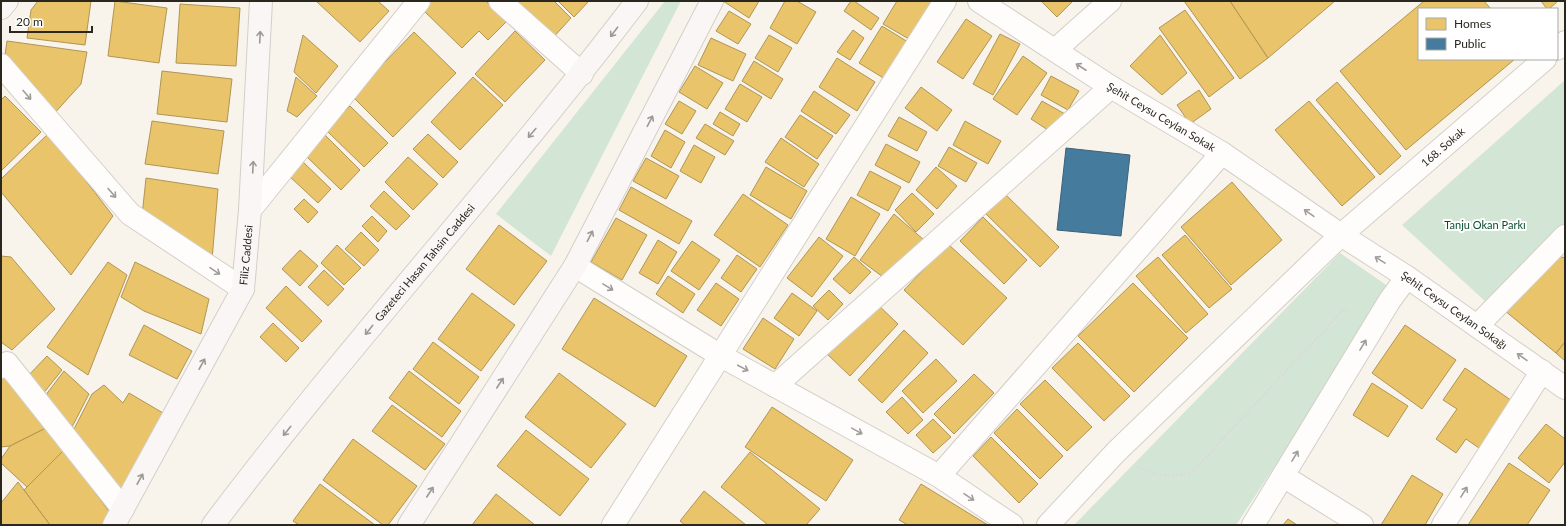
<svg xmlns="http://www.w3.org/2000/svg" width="1566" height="526" font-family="Lato,sans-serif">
<rect width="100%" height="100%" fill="#f8f4ec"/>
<g fill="#d3e6d5">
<polygon points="665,1 681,1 551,256 496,214"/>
<polygon points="1565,80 1565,223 1487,303 1402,225"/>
<polygon points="1340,253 1392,289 1236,525 1074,525"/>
</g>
<g fill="#e9c46a" stroke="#b09554">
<polygon points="38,1 91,1 85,45 27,38 31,10"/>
<polygon points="115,1 167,8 159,63 108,56"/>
<polygon points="316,1 378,1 389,11 360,42"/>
<polygon points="428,1 486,1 506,22 488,40 479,31 462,48 421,8"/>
<polygon points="509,1 554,1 571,18 550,41"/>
<polygon points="558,1 589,1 574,17"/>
<polygon points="723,1 759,1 749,18"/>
<polygon points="785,1 797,1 816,12 797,44 770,28"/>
<polygon points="851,1 854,1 879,18 871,30 844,11"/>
<polygon points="897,1 935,1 914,42 883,24"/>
<polygon points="1041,1 1073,1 1057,17"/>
<polygon points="1184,1 1230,1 1268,58 1240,79"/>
<polygon points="1230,1 1335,1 1268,58"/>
<polygon points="1424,1 1484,1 1491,9 1419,9 1419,59 1515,59 1406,150 1340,71"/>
<polygon points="1541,1 1558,1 1549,9 1547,9"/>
<polygon points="180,4 240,8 236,66 176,63"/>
<polygon points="1185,10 1234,78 1209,97 1159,28"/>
<polygon points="729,11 751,24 738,44 716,31"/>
<polygon points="966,19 992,36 963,79 937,62"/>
<polygon points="882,26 908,42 885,79 859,63"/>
<polygon points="853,30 864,38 850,60 837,52"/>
<polygon points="515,31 545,60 505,102 475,74"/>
<polygon points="414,32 456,73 393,137 352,96"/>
<polygon points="1000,34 1020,44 993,95 973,84"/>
<polygon points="303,35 338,66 316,93 294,72"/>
<polygon points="769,35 792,48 778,72 755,58"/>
<polygon points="1160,35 1187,73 1162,95 1130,66"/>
<polygon points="711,38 746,54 733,81 698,65"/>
<polygon points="7,41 87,52 81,84 52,116 4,62"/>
<polygon points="1023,56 1047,73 1017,115 993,99"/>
<polygon points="837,58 875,82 857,111 819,87"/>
<polygon points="754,61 783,79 771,99 742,81"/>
<polygon points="695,66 723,83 707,109 679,92"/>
<polygon points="162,71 232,79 227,122 157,114"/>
<polygon points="1051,76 1079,91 1068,110 1041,95"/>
<polygon points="296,77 317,96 297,117 287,111"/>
<polygon points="473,77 503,105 460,150 431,122"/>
<polygon points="1337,82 1401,156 1380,175 1316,100"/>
<polygon points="740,84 762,97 747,122 725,109"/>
<polygon points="921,87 952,110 937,131 905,108"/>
<polygon points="1199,90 1211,109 1190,124 1177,105"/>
<polygon points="814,91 850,115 836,134 801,111"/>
<polygon points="5,96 41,132 1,171 1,100"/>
<polygon points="679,101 696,111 682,134 665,124"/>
<polygon points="1042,101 1065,114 1048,130 1031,119"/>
<polygon points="1309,101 1375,177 1342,206 1275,130"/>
<polygon points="350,106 388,143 364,167 326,130"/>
<polygon points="720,112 740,124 733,136 713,124"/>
<polygon points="800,115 833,136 817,159 785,137"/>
<polygon points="899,117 927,132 917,151 888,136"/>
<polygon points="152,121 224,131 218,174 145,164"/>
<polygon points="965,121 1001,141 988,164 953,145"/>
<polygon points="705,124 734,141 725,155 696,138"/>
<polygon points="665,130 685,142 671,168 651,156"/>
<polygon points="49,133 113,216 71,275 1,192 1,179"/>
<polygon points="428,134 458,162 443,178 413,149"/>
<polygon points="325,135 360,170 341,190 305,155"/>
<polygon points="781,138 819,164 804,187 765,162"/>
<polygon points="886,144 920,162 909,183 875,165"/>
<polygon points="694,145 715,157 701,183 680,171"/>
<polygon points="949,147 977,163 966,182 938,166"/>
<polygon points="408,157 438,184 413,210 385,182"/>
<polygon points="646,158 679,176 666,199 633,181"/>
<polygon points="302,161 331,189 318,203 288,175"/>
<polygon points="766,167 807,191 791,219 750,195"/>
<polygon points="936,167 957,186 937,209 916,190"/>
<polygon points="870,171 901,187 888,211 857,195"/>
<polygon points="146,178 218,189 212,260 142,216"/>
<polygon points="1232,182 1282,240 1231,285 1181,227"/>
<polygon points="631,187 692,221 679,244 619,210"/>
<polygon points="384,191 410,216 396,230 370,206"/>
<polygon points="912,193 934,214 916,232 895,210"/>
<polygon points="1004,193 1059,247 1040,267 985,213"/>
<polygon points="743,194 788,225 760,267 714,235"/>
<polygon points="851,197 880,214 855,256 826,239"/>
<polygon points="304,199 318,212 308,223 294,209"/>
<polygon points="894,214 924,240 883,277 860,260"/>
<polygon points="372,216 387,231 378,242 362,226"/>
<polygon points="983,217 1027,260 1004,284 960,241"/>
<polygon points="616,218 647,235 622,280 591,262"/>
<polygon points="499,225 547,261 514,305 466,269"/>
<polygon points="361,232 379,250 364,266 345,249"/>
<polygon points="1185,235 1232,289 1209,308 1162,255"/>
<polygon points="819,237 843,256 812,297 787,278"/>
<polygon points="658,240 677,252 658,284 639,273"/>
<polygon points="692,241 720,260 699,290 671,271"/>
<polygon points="948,244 1007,298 963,345 904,290"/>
<polygon points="337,245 361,268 344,285 321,263"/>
<polygon points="300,250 318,266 300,286 282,269"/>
<polygon points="737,255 757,269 741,292 721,278"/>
<polygon points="1,256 11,257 55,309 12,350 1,342"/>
<polygon points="1559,256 1565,258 1565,342 1556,353 1504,310"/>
<polygon points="854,257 871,272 850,294 833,279"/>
<polygon points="1158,257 1208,314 1186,333 1136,276"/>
<polygon points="108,262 127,275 88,375 47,347"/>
<polygon points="135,262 209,299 201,334 144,311 121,297"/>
<polygon points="324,270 344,289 328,306 308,287"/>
<polygon points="668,276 695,294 683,313 656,294"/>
<polygon points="716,283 739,299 721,326 697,310"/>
<polygon points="1133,283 1188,338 1134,392 1078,336"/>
<polygon points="286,286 322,321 302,342 266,308"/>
<polygon points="829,290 843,304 828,320 813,306"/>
<polygon points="472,293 515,325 481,371 438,339"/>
<polygon points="792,293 817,311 799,336 774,318"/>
<polygon points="594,298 687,356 655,407 562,349"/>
<polygon points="874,301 898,324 850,376 825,352"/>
<polygon points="763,318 794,339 775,369 743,349"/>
<polygon points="273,323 299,348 286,362 260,337"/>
<polygon points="144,325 192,351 177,379 129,355"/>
<polygon points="1405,325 1456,360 1422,409 1372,373"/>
<polygon points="904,330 928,353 882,403 858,380"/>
<polygon points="433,342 479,377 459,404 413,369"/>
<polygon points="1565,342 1565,361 1556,353"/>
<polygon points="1078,343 1130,396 1104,421 1052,368"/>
<polygon points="47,356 62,370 42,395 27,377"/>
<polygon points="936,359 957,381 923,413 902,391"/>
<polygon points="1465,368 1512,401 1479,448 1466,439 1456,453 1436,439 1457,409 1443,400"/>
<polygon points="7,370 48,427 10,446 1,447 1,375"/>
<polygon points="64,371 89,394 71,429 45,396"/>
<polygon points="409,371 461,411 442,437 389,398"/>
<polygon points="559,373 626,424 591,468 525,417"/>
<polygon points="974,374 994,393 954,434 934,414"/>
<polygon points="1045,380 1092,427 1067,451 1020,404"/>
<polygon points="1372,383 1408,406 1388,437 1353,415"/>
<polygon points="104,385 123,403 129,393 163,413 122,492 74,429 92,394"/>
<polygon points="902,397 923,420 908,434 886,412"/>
<polygon points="392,405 445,444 425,470 372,431"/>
<polygon points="772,407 853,460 826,501 745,447"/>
<polygon points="1017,409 1063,456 1040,479 994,433"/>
<polygon points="933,419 951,437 933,453 916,435"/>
<polygon points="1546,424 1565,439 1565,462 1549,483 1518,458"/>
<polygon points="48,427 64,450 27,487 1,463 1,459 10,446"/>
<polygon points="526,430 589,479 560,516 497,466"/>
<polygon points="991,437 1038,484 1019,503 973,456"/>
<polygon points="353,439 417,486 388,525 383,525 323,480"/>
<polygon points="64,450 111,514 103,525 50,525 24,490"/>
<polygon points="750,452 820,509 806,525 768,525 721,487"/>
<polygon points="1509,463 1550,490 1527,525 1468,525"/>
<polygon points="1412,475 1443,494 1425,525 1381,525"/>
<polygon points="18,482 24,490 50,525 1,525 1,503"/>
<polygon points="320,484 375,525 299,525 293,521"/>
<polygon points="921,484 988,525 908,525 899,520"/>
<polygon points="704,491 746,525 685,525 680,521"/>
<polygon points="496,494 535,525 472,525"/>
<polygon points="1288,519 1297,525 1283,525"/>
</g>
<polygon fill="#457b9d" stroke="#3d6277" points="1066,148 1130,155 1121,236 1057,230"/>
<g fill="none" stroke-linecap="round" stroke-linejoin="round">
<defs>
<g id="street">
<polyline points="500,1 582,74"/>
<path id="s1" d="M979 1 1111 87 1222 153 1341 235 1407 277 1565 388"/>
<polyline points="1557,49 1565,42"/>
<polyline points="1055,50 1110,1"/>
<polyline points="1,65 130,214 243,289"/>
<polyline points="250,210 419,1"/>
<polyline points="575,266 721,356 939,476 1012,525"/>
<polyline points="1477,326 1565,236"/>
<polyline points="1,367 7,363 123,509"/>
<polyline points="775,386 1111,87"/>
<polyline points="939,476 1222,153"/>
<polyline points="1283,476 1362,525"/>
<polyline points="613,525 945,1"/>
<path id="s2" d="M1048 525 1116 452 1341 235 1545 59"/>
<polyline points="1253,525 1390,300 1407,277"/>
<polyline points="1443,525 1542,371"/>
</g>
<g id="secondary">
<polyline points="1,8 7,1"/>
<path id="s3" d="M114 525 243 289 250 210 261 1"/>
<path id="s4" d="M213 525C348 345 501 180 637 1"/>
<polyline points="409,525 575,266 712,1"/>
</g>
</defs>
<use href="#street" stroke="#d3cfc7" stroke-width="24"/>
<use href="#secondary" stroke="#d3cfc7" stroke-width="24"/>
<path stroke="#dbdad7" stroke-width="2.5" stroke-dasharray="2 2" stroke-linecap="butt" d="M1138 466C1158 478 1169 477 1191 473L1344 309 1351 314"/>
<use href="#street" stroke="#fefdfc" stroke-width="22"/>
<use href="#secondary" stroke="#faf6f5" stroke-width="22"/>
</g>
<defs><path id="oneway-shaft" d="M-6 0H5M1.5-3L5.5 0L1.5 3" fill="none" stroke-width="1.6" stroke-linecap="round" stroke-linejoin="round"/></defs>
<g stroke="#9c9995">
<use href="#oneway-shaft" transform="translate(614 32) rotate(127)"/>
<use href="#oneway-shaft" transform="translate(260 37) rotate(-87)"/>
<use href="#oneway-shaft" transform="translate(650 121) rotate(-63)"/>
<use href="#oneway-shaft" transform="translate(532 133) rotate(130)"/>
<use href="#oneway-shaft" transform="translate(253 167) rotate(-87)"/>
<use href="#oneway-shaft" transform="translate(590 236) rotate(-63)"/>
<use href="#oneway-shaft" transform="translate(369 330) rotate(129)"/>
<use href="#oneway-shaft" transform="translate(202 364) rotate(-61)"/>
<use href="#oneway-shaft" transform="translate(500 383) rotate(-57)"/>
<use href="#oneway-shaft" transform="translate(287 431) rotate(129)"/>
<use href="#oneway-shaft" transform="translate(140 479) rotate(-61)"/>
<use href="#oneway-shaft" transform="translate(430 492) rotate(-57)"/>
</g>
<g stroke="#9f9d99">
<use href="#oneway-shaft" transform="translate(1081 67) rotate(-147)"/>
<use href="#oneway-shaft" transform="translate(27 95) rotate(49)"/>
<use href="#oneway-shaft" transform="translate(112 193) rotate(49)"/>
<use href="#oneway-shaft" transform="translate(1309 213) rotate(-145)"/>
<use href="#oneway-shaft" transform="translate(1380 260) rotate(-148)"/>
<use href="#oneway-shaft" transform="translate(215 271) rotate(34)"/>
<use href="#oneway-shaft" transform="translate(608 287) rotate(32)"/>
<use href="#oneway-shaft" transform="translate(1363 345) rotate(-59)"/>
<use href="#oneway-shaft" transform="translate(1522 357) rotate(-145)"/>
<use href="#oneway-shaft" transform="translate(743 368) rotate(28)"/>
<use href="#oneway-shaft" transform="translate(857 431) rotate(29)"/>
<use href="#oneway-shaft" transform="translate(1295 456) rotate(-59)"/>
<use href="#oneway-shaft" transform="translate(1464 492) rotate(-58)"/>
<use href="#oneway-shaft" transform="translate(969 497) rotate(34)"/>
</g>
<g text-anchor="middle" stroke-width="4" stroke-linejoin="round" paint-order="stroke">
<g font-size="11" fill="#2a271f" stroke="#fff">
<text dy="4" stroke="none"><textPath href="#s1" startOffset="216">Şehit Ceysu Ceylan Sokak</textPath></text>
<text dy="4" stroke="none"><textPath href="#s2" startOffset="547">168. Sokak</textPath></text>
<text dy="4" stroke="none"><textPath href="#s3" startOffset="303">Filiz Caddesi</textPath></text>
<text dy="4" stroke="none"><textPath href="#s4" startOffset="337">Gazeteci Hasan Tahsin Caddesi</textPath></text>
<text dy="4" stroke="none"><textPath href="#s1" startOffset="567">Şehit Ceysu Ceylan Sokağı</textPath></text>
</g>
<g font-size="11" fill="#094e2f" stroke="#fff">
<text x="1485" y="229">Tanju Okan Parkı</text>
</g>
</g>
<rect width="1566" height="526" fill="none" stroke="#2a271f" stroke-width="4"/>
<rect x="1418" y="8" width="140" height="52" fill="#ffffff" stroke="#aaa9a5"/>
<rect x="1426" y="18" width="20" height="12" fill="#e9c46a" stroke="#aaa9a5"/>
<text x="1454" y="28" font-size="12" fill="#2a271f">Homes</text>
<rect x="1426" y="38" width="20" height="12" fill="#457b9d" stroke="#aaa9a5"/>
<text x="1454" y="48" font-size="12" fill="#2a271f">Public</text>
<path d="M10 26v6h82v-6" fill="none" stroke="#2a271f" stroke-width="2"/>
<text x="16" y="26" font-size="12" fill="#2a271f" stroke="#ffffff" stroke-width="3" paint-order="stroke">20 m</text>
</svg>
